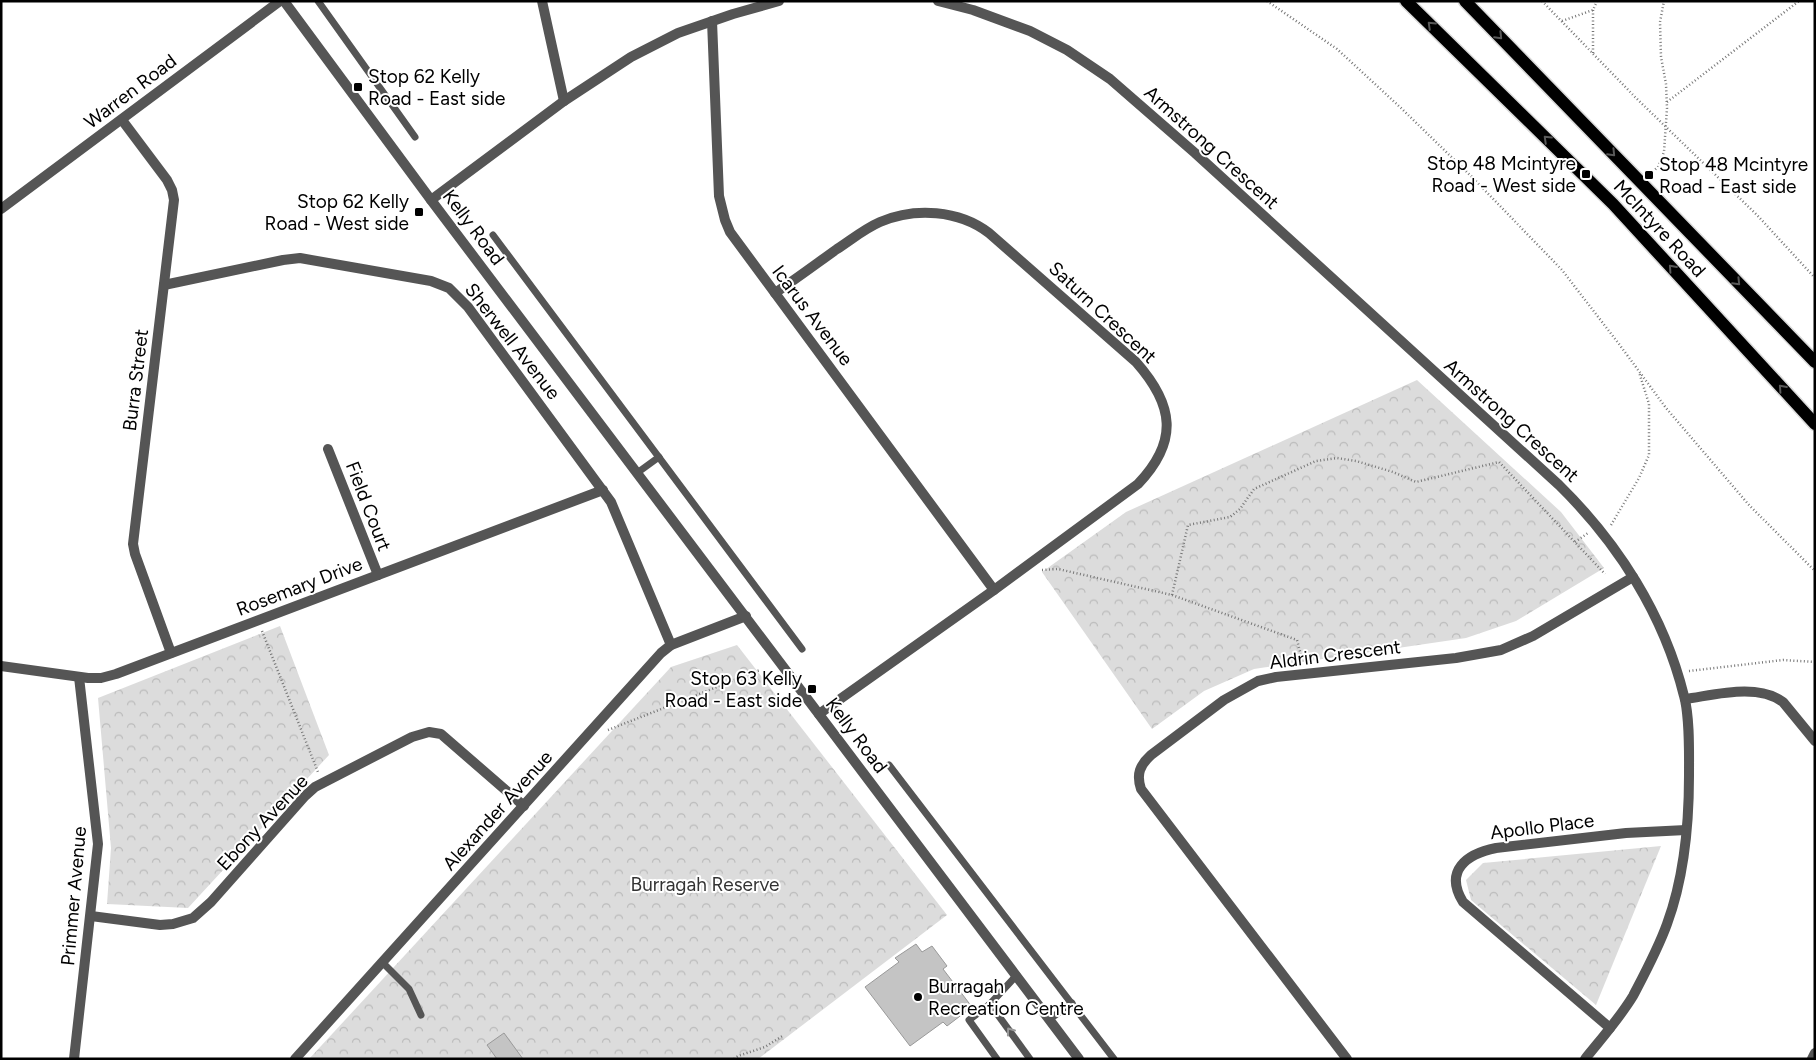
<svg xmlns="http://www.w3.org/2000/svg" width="1816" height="1060" font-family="Figtree,sans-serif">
<defs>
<pattern id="forest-crowns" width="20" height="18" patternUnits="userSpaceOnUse" patternTransform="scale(1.25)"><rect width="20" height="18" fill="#dcdcdc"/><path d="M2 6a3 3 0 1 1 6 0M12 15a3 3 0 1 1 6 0" fill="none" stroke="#bbb"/></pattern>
</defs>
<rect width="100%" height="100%" fill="#fff"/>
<g fill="url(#forest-crowns)">
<polygon points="1417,380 1561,512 1604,568 1516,621 1466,638 1254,669 1204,691 1152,729 1042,572 1126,512"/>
<polygon points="280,626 329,755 188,908 107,904 111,848 98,698"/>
<polygon points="737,645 947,915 758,1059 309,1059 671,667"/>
<polygon points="1661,846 1596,1005 1471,900 1466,880 1483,863"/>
</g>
<g fill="#c4c4c4" stroke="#999">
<polygon points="916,944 922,952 932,946 947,966 943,969 972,1007 947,1026 943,1022 910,1046 865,987 899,962 895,958"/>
<polygon points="504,1033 523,1059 497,1059 487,1045"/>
</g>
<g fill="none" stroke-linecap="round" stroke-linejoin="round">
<defs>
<g id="primary">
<polyline points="1406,1 1613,204 1815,424"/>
<polyline points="1465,1 1815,362"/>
</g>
</defs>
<use href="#primary" stroke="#dbdbdb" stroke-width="15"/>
<g stroke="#777" stroke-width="2.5" stroke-dasharray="1 2.5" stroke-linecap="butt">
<polyline points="1267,1 1337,49 1401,108 1472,177 1562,270 1619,344 1666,408 1749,505 1815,571"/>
<polyline points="1542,1 1635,97 1757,215 1815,278"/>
<polyline points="1593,10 1593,54"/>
<polyline points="1562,21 1593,10 1597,1"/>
<polyline points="1667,102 1799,1"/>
<polyline points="1650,174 1658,167 1664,152 1667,108 1666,84 1661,57 1660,22 1664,1"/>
<polyline points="1611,525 1639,478 1649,455 1649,404 1639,372"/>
<polyline points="1575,542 1588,533"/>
<polyline points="1042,570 1058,569 1172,595 1297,640 1303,663"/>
<polyline points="1172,595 1188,525 1230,517 1240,509 1254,489 1316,461 1337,458 1356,461 1393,472 1416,482 1499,462 1605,574"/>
<polyline points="262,631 318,772"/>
<polyline points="1689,671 1783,660 1815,662"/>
<polyline points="608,730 760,670"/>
<polyline points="734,1059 738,1056 765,1047 784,1035"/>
</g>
<g stroke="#555" stroke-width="7">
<polyline points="318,1 415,137"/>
<polyline points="493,235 802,649"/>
<polyline points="637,473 659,457"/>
<polyline points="889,765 1114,1059"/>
<polyline points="383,963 409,989 421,1015"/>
<polyline points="990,1004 1030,1059"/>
<polyline points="1050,1019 1072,1003"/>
<polyline points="997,1059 969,1020 990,1004 1017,975"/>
</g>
<g stroke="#555" stroke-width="10">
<polyline points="542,1 564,101"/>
<path d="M938 1 973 10 1030 31 1067 50 1110 79 1195 153 1559 485C1618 543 1664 615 1684 696 1690 717 1689 753 1689 776 1689 825 1684 878 1667 924 1658 949 1645 973 1633 996 1619 1019 1601 1039 1585 1059"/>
<polyline points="712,21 719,196 725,220 730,232 994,590"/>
<polyline points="122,120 167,180 172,190 174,200 133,544 135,554 171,653"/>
<polyline points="431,200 564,101 631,57 678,33 733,14 779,1"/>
<polyline points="1,209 280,1"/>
<polyline points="164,285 283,260 300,258 431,281 449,288 468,307 611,502 671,645"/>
<path d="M775 293C796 279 816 264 837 249 851 240 864 229 880 222 915 207 959 210 989 233L1136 362C1174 405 1179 441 1138 484L994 590 819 714"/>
<polyline points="328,449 378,575"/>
<polyline points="1,666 88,678 101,678 116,674 603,490"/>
<path d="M1685 699C1715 695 1757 683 1783 702L1815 741"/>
<polyline points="91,916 160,925 173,924 193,918 211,902 305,796 315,787 412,737 429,732 441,734 524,806"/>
<path d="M1610 1028 1463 902C1444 871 1466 854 1496 848L1626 833 1686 830"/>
<polyline points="74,1059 98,844 79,677"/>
<polyline points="295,1059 661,653 671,645 746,616"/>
<path d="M1347 1059 1141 789C1136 774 1140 765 1151 755L1224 700 1258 681 1276 677 1456 658 1501 650 1533 636 1633 577"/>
<polyline points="1812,1059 1815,1053"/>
</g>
<polyline stroke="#555" stroke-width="10" points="284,1 431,200 1079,1059"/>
<use href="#primary" stroke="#000" stroke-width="12"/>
</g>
<defs><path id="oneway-chevron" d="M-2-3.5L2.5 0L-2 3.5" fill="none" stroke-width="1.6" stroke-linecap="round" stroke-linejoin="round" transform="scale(1.25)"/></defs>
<g stroke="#595959">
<use href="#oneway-chevron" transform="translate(1431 25) rotate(-136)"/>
<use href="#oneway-chevron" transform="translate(1499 36) rotate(46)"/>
<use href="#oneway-chevron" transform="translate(1547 139) rotate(-136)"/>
<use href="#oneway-chevron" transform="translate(1612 153) rotate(46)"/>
<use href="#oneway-chevron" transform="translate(1672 268) rotate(-132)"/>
<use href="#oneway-chevron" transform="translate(1737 282) rotate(46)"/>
<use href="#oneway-chevron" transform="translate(1782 388) rotate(-132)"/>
</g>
<use stroke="#999" href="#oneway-chevron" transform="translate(1010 1031) rotate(-126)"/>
<g fill="#000" stroke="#fff" stroke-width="2">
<rect x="353" y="82" width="10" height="10" rx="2.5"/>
<rect x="1581" y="169" width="10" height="10" rx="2.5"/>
<rect x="1644" y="170" width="10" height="10" rx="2.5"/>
<rect x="414" y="207" width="10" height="10" rx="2.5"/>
<rect x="807" y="684" width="10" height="10" rx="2.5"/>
<circle cx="918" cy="997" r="5"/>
</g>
<g text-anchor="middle" stroke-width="4" stroke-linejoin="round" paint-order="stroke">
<g font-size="19" fill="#000" stroke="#fff" text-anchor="start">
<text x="368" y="83">Stop 62 Kelly<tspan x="368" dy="22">Road - East side</tspan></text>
<text x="1576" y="170" text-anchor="end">Stop 48 Mcintyre<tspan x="1576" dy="22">Road - West side</tspan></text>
<text x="1659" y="171">Stop 48 Mcintyre<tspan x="1659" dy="22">Road - East side</tspan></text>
<text x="409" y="208" text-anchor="end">Stop 62 Kelly<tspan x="409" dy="22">Road - West side</tspan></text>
<text x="802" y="685" text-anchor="end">Stop 63 Kelly<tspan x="802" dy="22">Road - East side</tspan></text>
<text x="928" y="993">Burragah<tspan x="928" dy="22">Recreation Centre</tspan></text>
</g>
<g font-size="19" fill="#000" stroke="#fff">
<text transform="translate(130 91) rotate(-37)" y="7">Warren Road</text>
<text transform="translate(1212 147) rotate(42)" y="7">Armstrong Crescent</text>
<text transform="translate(474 227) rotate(53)" y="7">Kelly Road</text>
<text transform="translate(1660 228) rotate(47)" y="7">McIntyre Road</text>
<text transform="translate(1103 312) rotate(43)" y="7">Saturn Crescent</text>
<text transform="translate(813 315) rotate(53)" y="7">Icarus Avenue</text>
<text transform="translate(513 341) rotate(52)" y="7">Sherwell Avenue</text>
<text transform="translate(135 380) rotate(-83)" y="7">Burra Street</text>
<text transform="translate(1512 420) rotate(42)" y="7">Armstrong Crescent</text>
<text transform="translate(369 506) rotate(69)" y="7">Field Court</text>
<text transform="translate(299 586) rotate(-21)" y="7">Rosemary Drive</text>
<text transform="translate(1335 654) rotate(-7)" y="7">Aldrin Crescent</text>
<text transform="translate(857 735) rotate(53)" y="7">Kelly Road</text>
<text transform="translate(497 810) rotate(-48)" y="7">Alexander Avenue</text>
<text transform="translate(262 822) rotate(-47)" y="7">Ebony Avenue</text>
<text transform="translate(1542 826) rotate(-7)" y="7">Apollo Place</text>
<text transform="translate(73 896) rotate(-85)" y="7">Primmer Avenue</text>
</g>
<g font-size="19" fill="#333" stroke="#fff">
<text x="705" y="891">Burragah Reserve</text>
</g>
</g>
<rect width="1816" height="1060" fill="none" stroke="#000000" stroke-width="5"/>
</svg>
